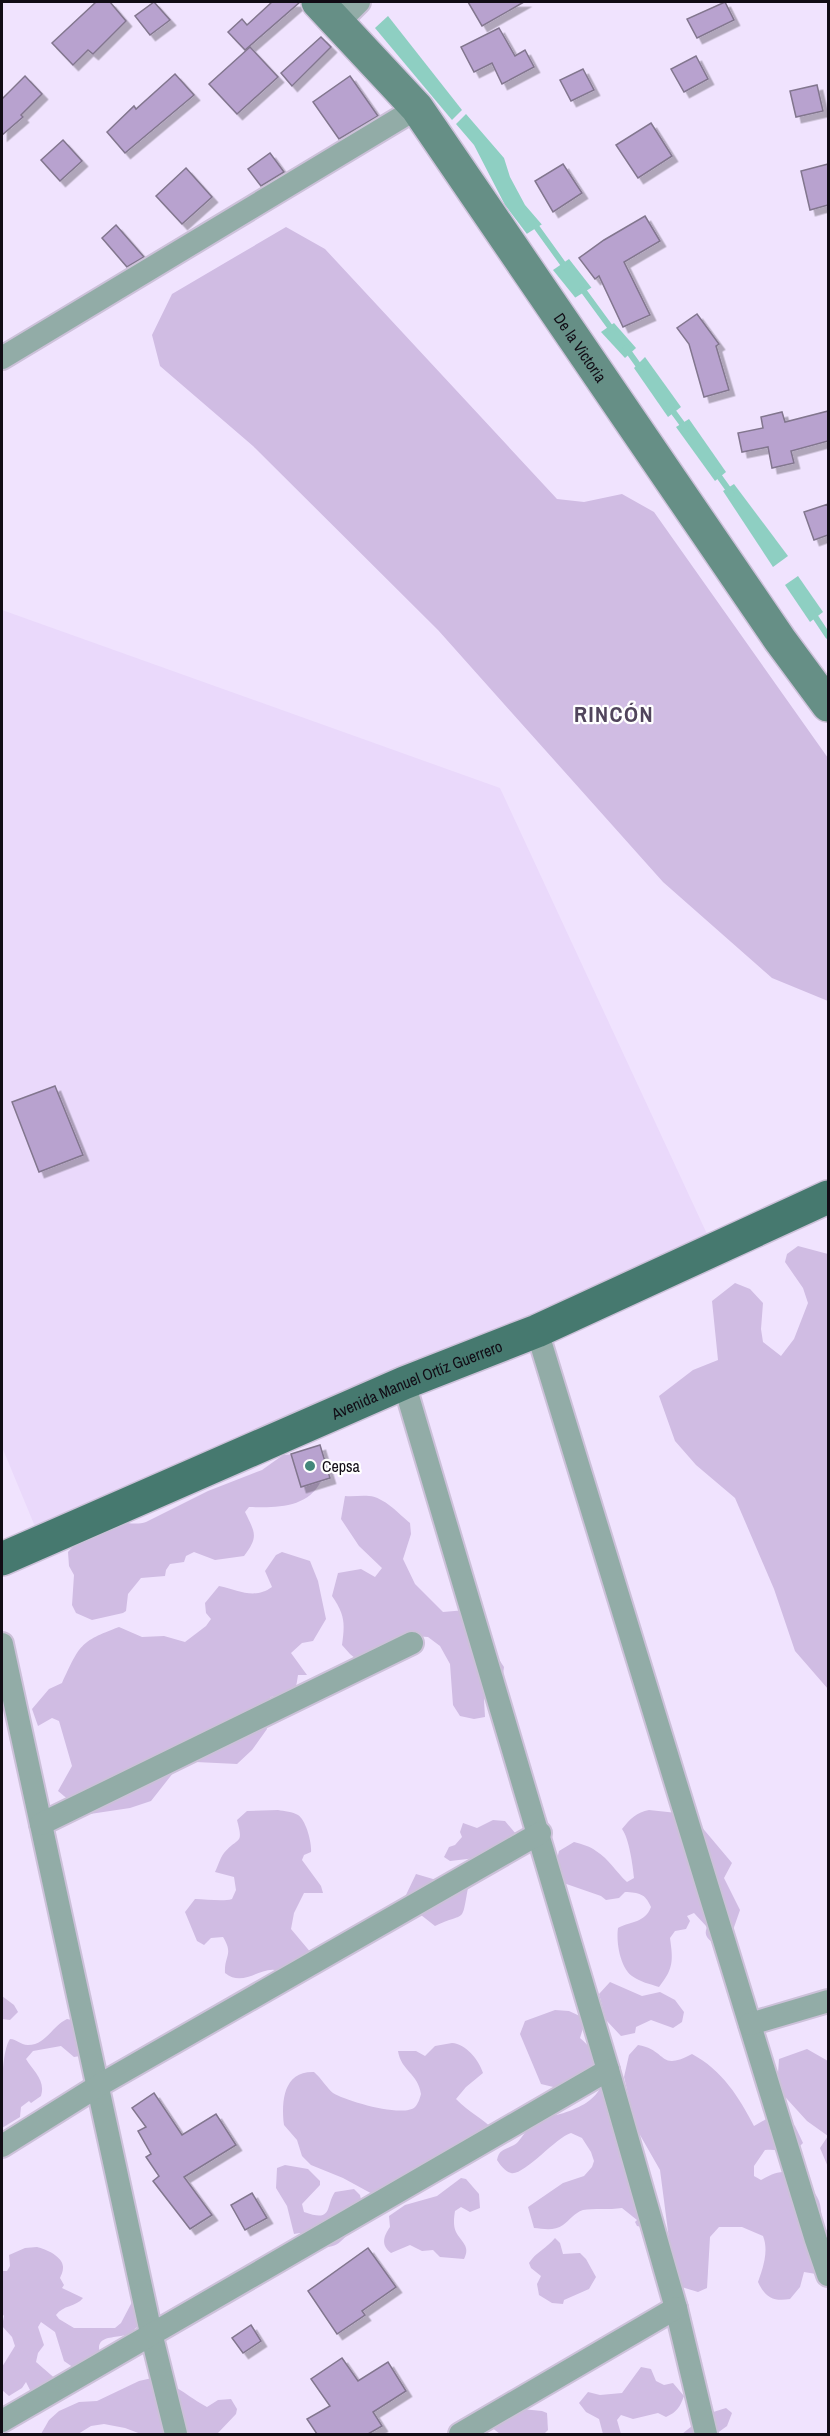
<svg xmlns="http://www.w3.org/2000/svg" width="830" height="2436" font-family="'Archivo Narrow',sans-serif">
<defs>
<filter id="shadow"><feDropShadow dx="5.5" dy="5.5" stdDeviation="0" flood-color="#0004"/></filter>
</defs>
<rect width="100%" height="100%" fill="#f0e3fe"/>
<polygon fill="#ead9fb" points="2,610 500,788 714,1249 41,1541 2,1447"/>
<g fill="#d0bce3">
<polygon points="286,227 325,249 557,499 584,502 622,494 654,512 828,758 828,1001 772,978 663,882 438,630 253,446 160,366 152,335 172,294"/>
<polygon points="798,1246 828,1254 828,1689 795,1651 774,1589 735,1498 696,1465 675,1441 659,1396 693,1370 718,1360 712,1301 735,1283 750,1289 763,1303 761,1329 763,1342 781,1356 794,1339 808,1303 803,1288 785,1262 787,1254"/>
<path d="M295 1454 321 1481C308 1508 276 1508 249 1507L245 1512C255 1533 259 1536 244 1556L215 1560 194 1552 186 1556 184 1562 170 1564 166 1570 165 1576 141 1578 128 1594 126 1611 123 1613 92 1620 76 1613 72 1605 74 1575 69 1566 68 1552C76 1543 99 1525 112 1523 124 1521 135 1526 146 1522L208 1491 262 1470 283 1455Z"/>
<path d="M345 1496C353 1497 361 1495 369 1496 384 1497 399 1514 410 1523L411 1534 403 1559 415 1584 443 1612 466 1610 504 1667 502 1682 489 1688 484 1700 485 1717 474 1719 460 1716 453 1705 450 1664 440 1646 428 1637 413 1636C401 1654 396 1669 373 1673L350 1654 342 1645C345 1623 345 1615 332 1596L338 1573 361 1569 375 1577 382 1568 359 1546 341 1519Z"/>
<path d="M282 1552 310 1561 318 1581 326 1619 313 1641 302 1643 291 1653 307 1675H298C297 1680 297 1686 294 1690 282 1706 260 1678 267 1729L252 1750 237 1764 196 1762 177 1768 151 1801 130 1808 90 1814 82 1811 58 1791 72 1766 59 1721 52 1718 38 1726 32 1709 49 1689 62 1683C80 1645 79 1642 119 1627L142 1637 164 1636 185 1642 206 1626 211 1619 206 1613 205 1603 219 1586C239 1590 254 1600 272 1587L265 1571 276 1555Z"/>
<path d="M278 1810C284 1811 293 1812 298 1815 306 1820 312 1843 311 1852L304 1855 302 1860 321 1886 323 1893H304L294 1913 291 1929 312 1954 284 1973C263 1960 246 1990 225 1973 224 1955 234 1955 223 1937L211 1938 204 1945 197 1941 185 1912 195 1899C206 1899 223 1902 232 1899L236 1890 234 1877 215 1872C218 1866 220 1858 224 1853 238 1836 244 1846 237 1820L247 1811Z"/>
<path d="M649 1810 677 1813 695 1811 700 1825 732 1863 724 1878 740 1910 732 1933 716 1945C709 1940 703 1936 707 1927L694 1913 687 1916 690 1921 686 1929 675 1931 670 1938C673 1960 674 1968 659 1987 650 1984 640 1982 632 1976 620 1967 616 1942 618 1928 631 1921 645 1923 651 1907 645 1893 639 1893 625 1892L619 1898 606 1900 601 1896 552 1879 559 1851 574 1842C581 1844 590 1846 596 1851 609 1859 616 1872 627 1882L634 1878C633 1866 629 1838 622 1829 630 1819 637 1812 649 1810Z"/>
<polygon points="493,1820 505,1821 516,1834 476,1858 450,1861 444,1857 449,1847 455,1845 462,1837 460,1832 463,1823 477,1828"/>
<path d="M416 1874 433 1879 460 1878 468 1888C461 1925 467 1911 435 1926L407 1904 405 1897Z"/>
<polygon points="610,1982 642,1996 660,1992 675,2000 684,2012 682,2022 673,2028 651,2020 636,2027 635,2033 621,2036 606,2020 599,1994"/>
<polygon points="2,1996 14,2005 18,2012 10,2020 2,2019"/>
<path d="M555 2010 569 2011 582 2017 584 2025 580 2038C605 2059 593 2071 578 2093L541 2084 520 2034 525 2021Z"/>
<path d="M67 2019 72 2020 80 2056 74 2057 61 2046 33 2051 26 2059C33 2071 46 2080 41 2096L31 2103 29 2101 21 2107 20 2117 2 2128C2 2106 0 2054 10 2039 17 2039 20 2045 28 2045 46 2045 52 2026 67 2019Z"/>
<path d="M452 2043C466 2044 479 2060 483 2073L466 2087 456 2099C468 2112 484 2119 496 2132L495 2147 483 2156 376 2196 343 2178 311 2165 302 2156 297 2140 284 2125C281 2100 284 2071 314 2072 321 2078 327 2088 333 2093 346 2101 403 2118 415 2107 418 2104 420 2098 421 2094 418 2073 401 2071 398 2051H416L425 2056 435 2046Z"/>
<path d="M638 2045C668 2050 658 2072 692 2054 722 2070 739 2097 754 2126L768 2118 784 2117 795 2126 803 2143C792 2156 779 2148 765 2150L754 2166V2176L761 2180C767 2177 775 2172 783 2172 796 2173 815 2189 819 2201 823 2212 819 2222 828 2232V2276L804 2272 800 2287 790 2299C773 2302 765 2297 758 2282 763 2268 769 2251 763 2236L742 2227H719L710 2237 707 2288 698 2292 675 2285 660 2170 636 2128 624 2077 629 2055Z"/>
<polygon points="807,2049 828,2061 828,2167 820,2148 828,2136 807,2121 777,2088 779,2059"/>
<path d="M600 2089 605 2092 646 2228 637 2226 635 2222 637 2220 622 2208C609 2210 593 2208 583 2210 574 2213 570 2220 563 2225 555 2231 544 2229 534 2228L528 2207 563 2183 584 2176 592 2167 594 2161 591 2152 582 2138 571 2133C555 2138 524 2176 511 2173 506 2172 500 2165 497 2160 499 2149 505 2150 514 2145 521 2142 528 2124 541 2116 552 2119 581 2108 590 2100 594 2097 597 2093 600 2089Z"/>
<path d="M285 2165 308 2169 320 2181V2185L302 2204 304 2212C334 2223 325 2206 335 2192L354 2189 360 2195 362 2204 343 2223 346 2236C330 2255 317 2246 300 2233L294 2234 287 2206 276 2188 277 2168Z"/>
<path d="M461 2178 466 2179 479 2194 480 2208 470 2212 461 2207 455 2211C454 2217 453 2226 456 2232 461 2242 471 2246 464 2259L440 2257 433 2250 422 2251 410 2245 391 2253C381 2245 383 2237 390 2227L389 2216 405 2205 437 2196Z"/>
<path d="M555 2238 560 2243 563 2254 580 2253 586 2259 596 2277 589 2289 564 2300 563 2304 552 2303 539 2295 537 2284 541 2276 531 2268 529 2263C536 2252 547 2248 555 2238Z"/>
<path d="M37 2247C46 2249 64 2257 63 2268 63 2272 61 2275 60 2278L64 2285 62 2288 83 2298C76 2307 63 2305 56 2315L59 2319 74 2328H115L121 2323 132 2302 138 2305 142 2321C136 2328 131 2335 121 2336 110 2338 95 2337 100 2354L77 2370 64 2361 55 2332 41 2322 38 2327 44 2345 38 2353 36 2362 58 2381 31 2392 26 2382 22 2388 9 2396 2 2390V2367L15 2346 12 2337 2 2326 4 2316 2 2313V2271H7L10 2266 9 2255 25 2248Z"/>
<path d="M641 2367 651 2369 656 2381 664 2385 673 2383 684 2396C680 2407 677 2412 666 2417L658 2413 633 2419 621 2415 617 2420 621 2434H603L599 2419 586 2412 579 2403 588 2392 600 2395 622 2393Z"/>
<path d="M152 2378C174 2382 188 2397 207 2407L218 2400 231 2399 237 2409 236 2414 217 2434H187L186 2428 171 2434H141L125 2428 104 2424 91 2426 78 2434H41L49 2420 59 2411 79 2402 97 2401 139 2381Z"/>
<polygon points="726,2408 732,2413 727,2426 716,2434 682,2434 707,2414"/>
<polygon points="522,2409 542,2411 547,2413 548,2430 544,2434 500,2434 491,2427"/>
</g>
<g fill="#8ecfc2">
<polygon points="388,16 462,110 452,120 375,28"/>
<polygon points="466,114 504,158 510,177 525,205 544,227 530,238 505,205 474,145 456,124"/>
<polygon points="569,259 594,291 578,301 553,270"/>
<polygon points="614,323 636,348 625,358 601,332"/>
<polygon points="645,357 681,407 668,417 634,368"/>
<polygon points="689,419 726,472 715,481 676,427"/>
<polygon points="734,484 788,556 773,567 723,491"/>
<polygon points="798,576 823,612 810,622 785,585"/>
</g>
<g fill="#f0e3fe">
<polygon points="544,223 547,229 532,240 528,240 525,235"/>
<polygon points="594,286 596,293 580,304 576,304 573,299"/>
</g>
<g fill="none" stroke-linecap="round" stroke-linejoin="round">
<g stroke="#8ecfc2" stroke-width="6">
<polyline points="535,225 566,268"/>
<polyline points="583,290 613,331"/>
<polyline points="626,348 641,369"/>
<polyline points="669,406 686,429"/>
<polyline points="716,472 731,493"/>
<polyline points="812,612 828,636"/>
</g>
</g>
<g fill="#b8a2cf" stroke="#82768e" stroke-width="1.5" filter="url(#shadow)">
<polygon points="96,2 110,2 126,21 93,54 88,50 73,65 52,43"/>
<polygon points="154,2 170,20 150,35 135,16"/>
<polygon points="272,2 300,2 245,50 228,32 242,19 247,25"/>
<polygon points="468,2 524,2 482,26"/>
<polygon points="725,2 734,20 697,38 687,19"/>
<polygon points="499,28 515,56 525,50 534,67 502,84 492,63 474,72 461,47"/>
<polygon points="321,37 331,47 292,86 281,73"/>
<polygon points="250,47 278,77 237,114 209,84"/>
<polygon points="696,56 708,79 684,92 671,69"/>
<polygon points="583,69 594,90 571,101 560,80"/>
<polygon points="175,74 194,95 125,153 107,132 134,106 136,109"/>
<polygon points="25,76 42,94 21,115 23,117 2,135 2,99"/>
<polygon points="350,76 378,116 339,139 313,102"/>
<polygon points="817,85 823,111 796,117 790,91"/>
<polygon points="651,123 672,156 638,178 616,145"/>
<polygon points="63,140 82,161 60,181 41,160"/>
<polygon points="270,153 284,172 261,186 248,169"/>
<polygon points="563,164 582,193 553,212 535,181"/>
<polygon points="828,164 828,205 810,210 801,171"/>
<polygon points="186,168 212,197 182,224 156,196"/>
<polygon points="645,216 660,241 624,262 650,315 623,327 599,276 595,279 579,258 604,240"/>
<polygon points="116,225 144,257 127,267 102,238"/>
<polygon points="697,314 719,344 716,346 729,390 704,397 689,344 677,328"/>
<polygon points="828,411 828,441 791,451 794,463 772,468 768,447 742,452 738,433 763,428 761,417 782,412 785,422"/>
<polygon points="828,504 828,535 814,540 804,512"/>
<polygon points="55,1086 83,1155 39,1172 12,1102"/>
<polygon points="320,1445 330,1478 301,1487 291,1454"/>
<polygon points="154,2093 182,2135 216,2114 236,2145 184,2177 212,2215 190,2229 153,2181 159,2176 146,2157 151,2154 138,2131 146,2127 132,2108"/>
<polygon points="252,2193 267,2218 245,2230 231,2205"/>
<polygon points="368,2248 396,2287 362,2311 365,2315 337,2334 308,2291"/>
<polygon points="251,2325 261,2341 243,2353 232,2338"/>
<polygon points="342,2358 358,2381 388,2362 406,2391 373,2412 382,2426 368,2434 317,2434 307,2419 330,2406 311,2379"/>
</g>
<g fill="none" stroke-linecap="round" stroke-linejoin="round">
<defs>
<g id="street">
<polyline points="338,23 359,2"/>
<polyline points="2,358 417,108"/>
<polyline points="537,1331 816,2240 828,2275"/>
<polyline points="404,1383 608,2070 676,2308 706,2434"/>
<polyline points="2,1644 151,2333 176,2434"/>
<polyline points="41,1824 412,1643"/>
<polyline points="750,2024 828,2001"/>
<polyline points="2,2146 98,2086 540,1833"/>
<polyline points="2,2421 608,2070"/>
<polyline points="460,2434 676,2308"/>
</g>
<g id="secondary">
<path id="s1" d="M318 2 417 108 780 640 828 705"/>
</g>
<g id="primary">
<path id="s2" d="M2 1559 404 1383 537 1331 828 1197"/>
</g>
</defs>
<use href="#street" stroke="#ccc1d9" stroke-width="26"/>
<use href="#secondary" stroke="#ccc1d9" stroke-width="36"/>
<use href="#primary" stroke="#ccc1d9" stroke-width="36"/>
<use href="#street" stroke="#92aca7" stroke-width="22"/>
<use href="#secondary" stroke="#668f86" stroke-width="33"/>
<use href="#primary" stroke="#46796f" stroke-width="33"/>
</g>
<circle fill="#43877a" stroke="#fff" stroke-width="2" cx="310" cy="1466" r="6"/>
<g text-anchor="middle" stroke-width="4.5" stroke-linejoin="round" paint-order="stroke">
<g font-size="16" fill="#110c15" stroke="#fff">
<text dy="6" stroke="none"><textPath href="#s1" startOffset="435">De la Victoria</textPath></text>
<text dy="6" stroke="none"><textPath href="#s2" startOffset="452">Avenida Manuel Ortíz Guerrero</textPath></text>
</g>
<g font-size="16" fill="#110c15" stroke="#fff" text-anchor="start">
<text x="322" y="1472">Cepsa</text>
</g>
<g font-size="22" font-weight="bold" letter-spacing="1.5" fill="#51455c" stroke="#fff">
<text x="614" y="722">RINCÓN</text>
</g>
</g>
<rect width="830" height="2436" fill="none" stroke="#110c15" stroke-width="6"/>
</svg>
